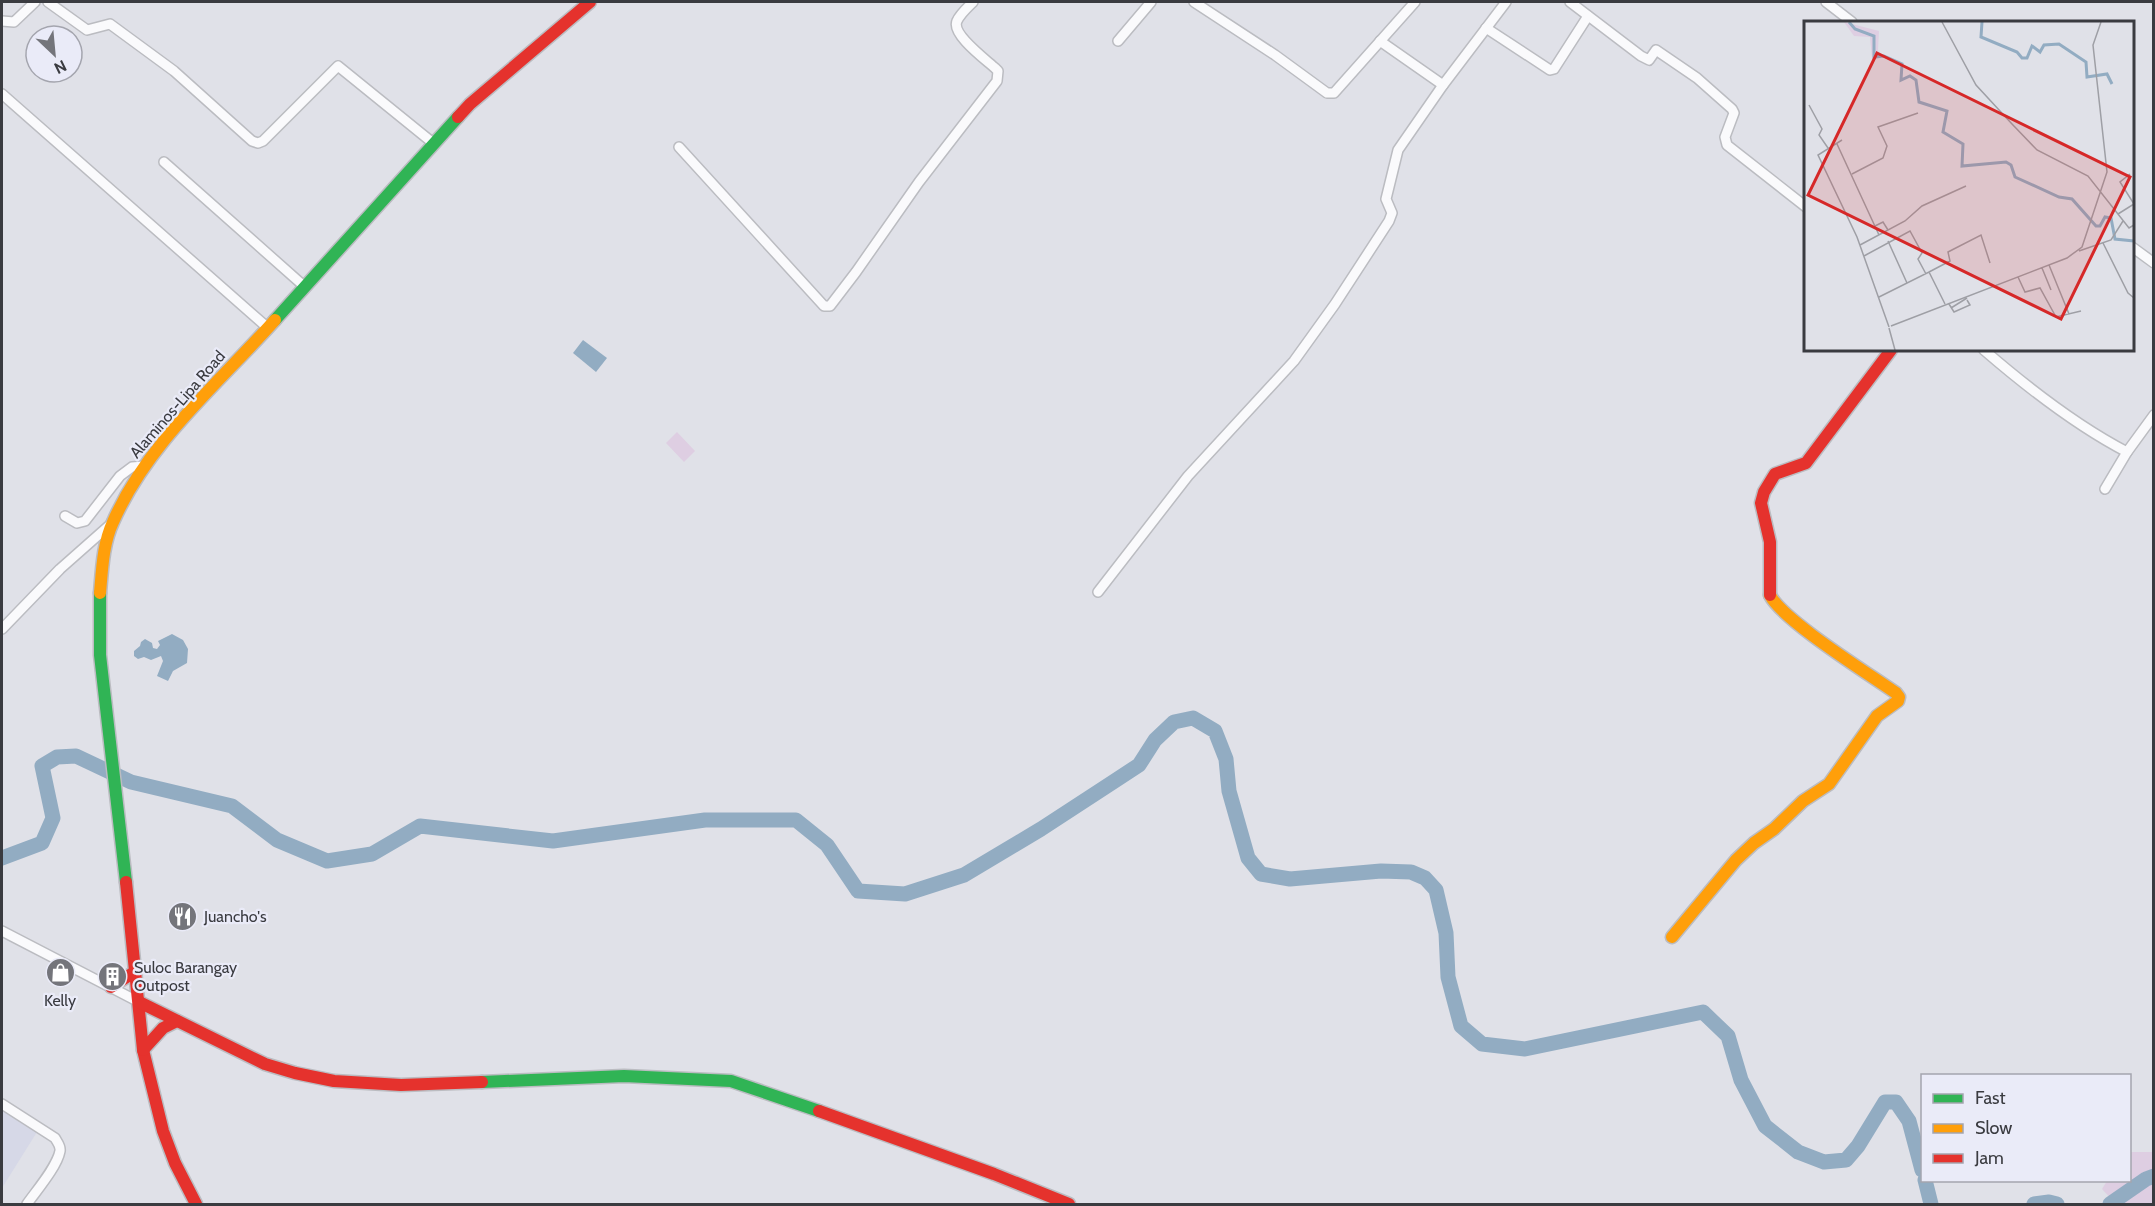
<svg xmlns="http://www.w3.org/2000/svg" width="2155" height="1206" font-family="Cabin,sans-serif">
<rect width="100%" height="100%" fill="#e0e1e8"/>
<polygon fill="#d6d8e7" points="2,1110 37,1132 2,1188"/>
<g fill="#decee2">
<polygon points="677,432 695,451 684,462 666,443"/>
<polygon points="2130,1152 2153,1152 2153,1204 2116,1204 2102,1189 2107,1181 2130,1180"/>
</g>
<g fill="#92acc2">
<polygon points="583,340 607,358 596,372 573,353"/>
<polygon points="172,634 183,640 188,649 187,663 173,671 168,681 157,676 163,661 161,656 151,660 144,657 138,659 134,656 134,651 140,646 141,642 145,639 152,643 153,648 157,649 160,645 158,641"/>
</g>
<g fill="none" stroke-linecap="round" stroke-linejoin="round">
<g stroke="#92acc2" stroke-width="15">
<polyline points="2,858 42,843 53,818 42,766 57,757 76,756 131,782 232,806 277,840 327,861 372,854 420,826 553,841 705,820 796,820 827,845 858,891 905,894 964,875 1041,829 1110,784 1139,765 1155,740 1174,722 1193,718 1215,731 1226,759 1229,791 1248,858 1261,874 1290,879 1381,871 1411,872 1425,878 1436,890 1446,933 1448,977 1461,1026 1482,1044 1525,1049 1703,1012 1728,1036 1741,1080 1765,1126 1798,1152 1824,1162 1846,1160 1858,1146 1885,1102 1896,1102 1909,1121 1922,1170"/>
<polyline points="1925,1180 1931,1204"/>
<polyline points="2034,1204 2049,1202 2057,1204"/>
<polyline points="2110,1204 2146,1179 2154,1176"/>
</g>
<defs>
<g id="street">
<polyline points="48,2 87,30 110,24 174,71 252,141 258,143 263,141 338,66 433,143"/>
<polyline points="1194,2 1275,55 1327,93 1334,93 1415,2"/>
<polyline points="1570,2 1641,56 1649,60 1656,50 1697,78 1732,109 1734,113 1725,137 1727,145 1806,207"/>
<polyline points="1826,2 1852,22"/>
<polyline points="2,21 14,22 35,2"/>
<polyline points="1486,28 1550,70 1554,69 1588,16"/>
<polyline points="1118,41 1151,2"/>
<polyline points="1380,41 1443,85"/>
<polyline points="2,94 268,328"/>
<path d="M679 147 824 306H830L856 272 919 182 997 81 998 71 995 68C985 59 951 34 957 21 960 14 968 7 973 2"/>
<polyline points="164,162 305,287"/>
<polyline points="2132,247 2154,263"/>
<path d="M1984 350C2028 388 2075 425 2127 452"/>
<polyline points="2105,489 2127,452 2154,415"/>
<polyline points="65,516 77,523 85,521 120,476 132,467 144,466"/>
<polyline points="1098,592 1188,476 1294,361 1335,304 1389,221 1392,213 1386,199 1398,150 1443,85 1506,2"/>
<polyline points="2,629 60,569 112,523"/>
<polyline points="2,931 139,1002"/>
<path d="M2 1104 55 1138C57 1142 61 1146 60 1151 57 1167 36 1191 27 1204"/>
</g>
<g id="fast">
<polyline points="275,320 458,117"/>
<polyline points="100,593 100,655 126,882"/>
<polyline points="482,1082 624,1076 731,1081 819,1111"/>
</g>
<g id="slow">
<path d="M100 593C102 570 103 543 113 522 148 442 218 384 275 320"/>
<path d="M1672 937 1736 860 1754 843 1774 829 1803 801 1829 784 1877 716 1898 701 1899 697 1896 693C1869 674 1782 620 1770 595"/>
</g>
<g id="jam">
<polyline points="458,117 470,104 590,2"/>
<polyline points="1770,595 1770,542 1761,503 1764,492 1775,474 1806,463 1891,350"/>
<polyline points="126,882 143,1050 163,1131 175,1163 196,1204"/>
<polyline points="111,987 136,971"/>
<polyline points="139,1002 265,1064 295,1073 334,1081 401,1085 482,1082"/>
<polyline points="143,1050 163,1028 177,1021"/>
<polyline points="819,1111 994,1174 1069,1204"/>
</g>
</defs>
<use href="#street" stroke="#bbbcc1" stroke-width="12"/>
<use href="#fast" stroke="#bbbcc1" stroke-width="15"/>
<use href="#slow" stroke="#bbbcc1" stroke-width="15"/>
<use href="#jam" stroke="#bbbcc1" stroke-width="15"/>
<use href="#street" stroke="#fafafc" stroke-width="9"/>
<use href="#fast" stroke="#30b455" stroke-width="12"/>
<use href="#slow" stroke="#ff9f0a" stroke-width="12"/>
<use href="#jam" stroke="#e5322d" stroke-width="12"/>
</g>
<defs>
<symbol id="restaurant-disc" viewBox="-11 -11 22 22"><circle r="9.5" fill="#74757b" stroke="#eaebf8"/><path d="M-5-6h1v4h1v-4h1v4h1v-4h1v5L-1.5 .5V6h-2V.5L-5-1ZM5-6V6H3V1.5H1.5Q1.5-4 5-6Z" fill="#fff"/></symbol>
<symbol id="shop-disc" viewBox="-11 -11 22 22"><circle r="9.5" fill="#74757b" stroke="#eaebf8"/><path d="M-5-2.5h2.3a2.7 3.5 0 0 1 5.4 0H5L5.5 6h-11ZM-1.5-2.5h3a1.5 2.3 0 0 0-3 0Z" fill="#fff"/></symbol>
<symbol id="building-disc" viewBox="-11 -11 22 22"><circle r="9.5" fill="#74757b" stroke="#eaebf8"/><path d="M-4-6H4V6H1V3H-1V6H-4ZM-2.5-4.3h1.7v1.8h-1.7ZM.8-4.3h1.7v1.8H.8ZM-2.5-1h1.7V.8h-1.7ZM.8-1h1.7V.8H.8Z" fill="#fff"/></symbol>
</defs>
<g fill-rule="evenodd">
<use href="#restaurant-disc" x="166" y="900" width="33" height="33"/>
<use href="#shop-disc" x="44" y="956" width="33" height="33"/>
<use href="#building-disc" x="96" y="960" width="33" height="33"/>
</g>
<g text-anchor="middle" stroke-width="4.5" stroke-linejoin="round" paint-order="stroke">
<g font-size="16" fill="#3a3b40" stroke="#eaebf8">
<text transform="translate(177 404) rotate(-49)" y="6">Alaminos-Lipa Road</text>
</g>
<g font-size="16" fill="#3a3b40" stroke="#eaebf8" text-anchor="start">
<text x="204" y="922">Juancho's</text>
<text x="134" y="973">Suloc Barangay<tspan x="134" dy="18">Outpost</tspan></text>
<text x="60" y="1006" text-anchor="middle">Kelly</text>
</g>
</g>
<g transform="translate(1804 21)">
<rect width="330" height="330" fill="#e0e1e8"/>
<path d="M40 1 75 10 74 29 78 37 68 38 66 16 50 15Z" fill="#decee2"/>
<path fill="none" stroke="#92acc2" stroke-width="3" d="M45 1 51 8 70 15V36L80 35 98 43 97 59 106 55 112 59 115 81 143 90 139 111 159 123 158 145 202 141 207 144 211 156 255 176 268 178 292 205H296L301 196 307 197 311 218 330 220M178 1 177 16 213 31 218 37H223L228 25 236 31 240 24 255 23 282 41 283 56 303 53 308 63"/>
<path fill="none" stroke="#9e9fa5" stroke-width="1.5" d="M138 1 172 64 208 103 233 129 284 155 325 207 330 204M5 84 18 108 15 114 24 127M38 119 14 134 53 216 85 306M33 123 75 214M48 153 79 137 83 125 74 106 114 92M314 193 330 183 316 161 326 153M71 205 79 201 84 209M84 220 103 262M299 222 324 272 330 277M56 224 101 200 118 185 162 165M275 230 307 219 319 200M60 235 106 210 118 232 114 238 122 253M245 244 265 293M238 247 247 269M125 251 146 240 144 231 177 214 186 242M214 256 221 271 236 267 252 296 277 290M75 276 125 251 141 283M145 283 150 291 166 284 163 279M147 287 163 277M87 305 263 237 278 226 303 151 289 24 297 1M85 307 91 329"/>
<path fill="#d62828" fill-opacity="0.15" stroke="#d62828" stroke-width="3" d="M73 32 326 156 257 298 4 174Z"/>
<rect width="330" height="330" fill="none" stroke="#3a3b40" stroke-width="3"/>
</g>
<rect width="2155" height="1206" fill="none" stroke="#3a3b40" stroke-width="6"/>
<rect x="1921" y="1074" width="210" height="108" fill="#eaebf8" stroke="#a4a5ae" stroke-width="1.5"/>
<rect x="1933" y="1094" width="30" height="9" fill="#30b455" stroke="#a4a5ae" stroke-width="1.5"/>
<text x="1975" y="1104" font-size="18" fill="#3a3b40">Fast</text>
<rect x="1933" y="1124" width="30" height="9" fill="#ff9f0a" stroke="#a4a5ae" stroke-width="1.5"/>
<text x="1975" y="1134" font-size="18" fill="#3a3b40">Slow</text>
<rect x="1933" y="1154" width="30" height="9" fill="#e5322d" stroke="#a4a5ae" stroke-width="1.5"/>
<text x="1975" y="1164" font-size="18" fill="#3a3b40">Jam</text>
<g transform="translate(54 54) rotate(154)"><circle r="28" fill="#eaebf8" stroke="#a4a5ae" stroke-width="1.5"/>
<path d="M0-4.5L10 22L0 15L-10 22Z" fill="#74757b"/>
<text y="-9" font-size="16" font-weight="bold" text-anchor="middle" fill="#3a3b40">N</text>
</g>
</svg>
